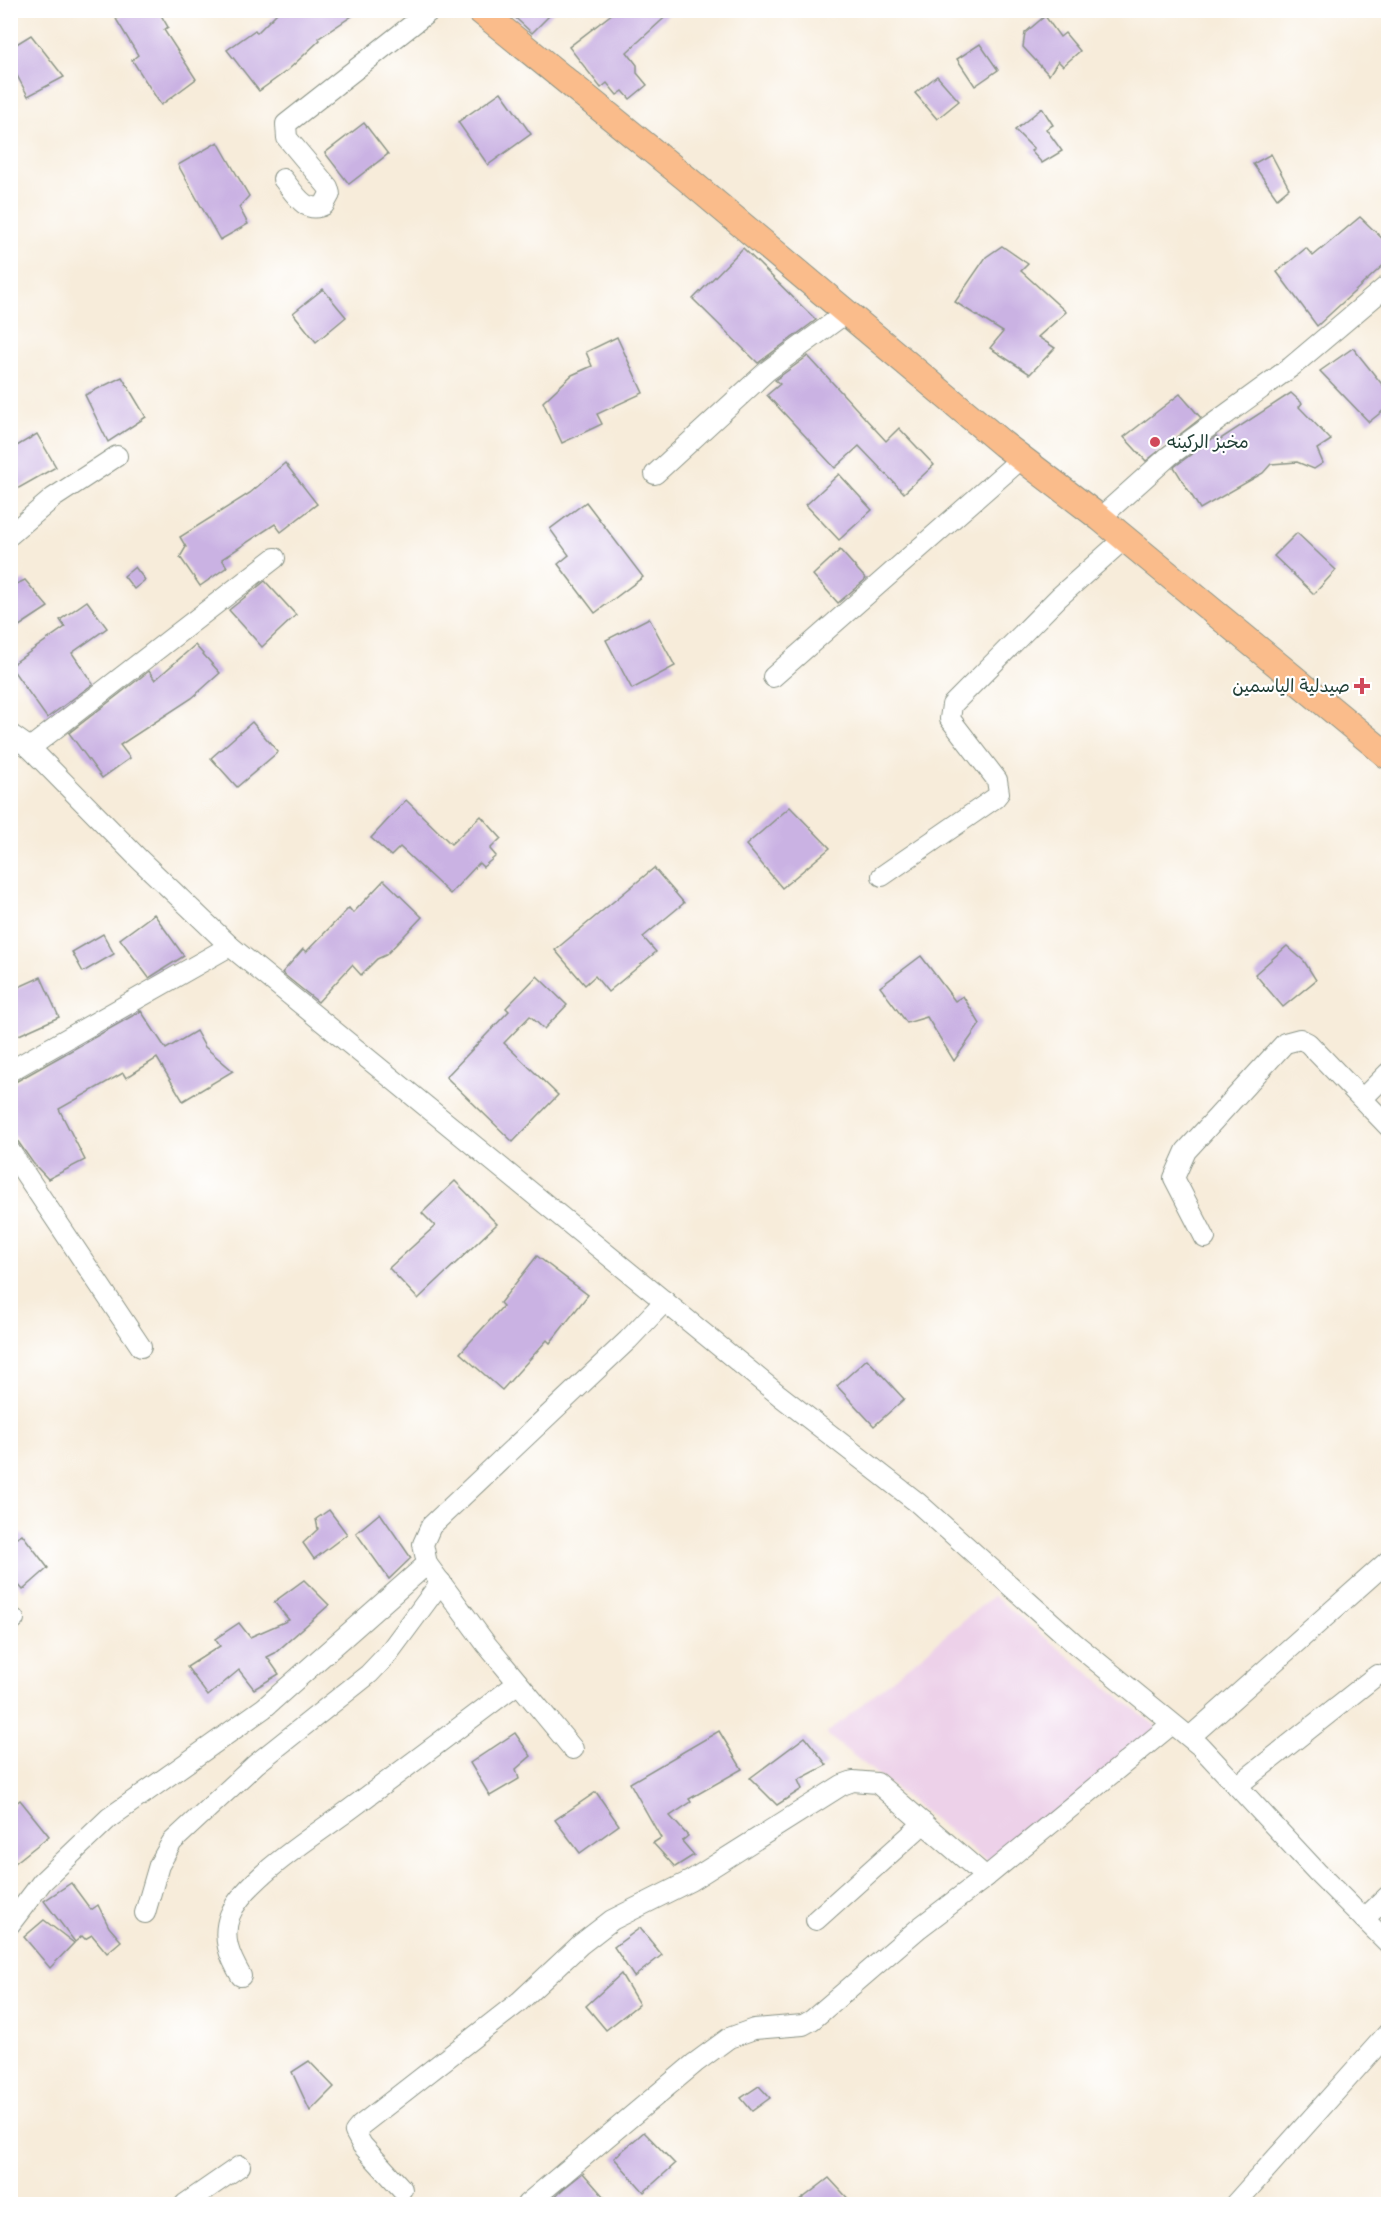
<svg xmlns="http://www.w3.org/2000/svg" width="1399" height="2215" font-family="'Balsamiq Sans','Playpen Sans Arabic',sans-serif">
<rect width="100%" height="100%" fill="#fff"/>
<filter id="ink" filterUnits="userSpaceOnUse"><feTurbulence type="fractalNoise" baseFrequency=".0167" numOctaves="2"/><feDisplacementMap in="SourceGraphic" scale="12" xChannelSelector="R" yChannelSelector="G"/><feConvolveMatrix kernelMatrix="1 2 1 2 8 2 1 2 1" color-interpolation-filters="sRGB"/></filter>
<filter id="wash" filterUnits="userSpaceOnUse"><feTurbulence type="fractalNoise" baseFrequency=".008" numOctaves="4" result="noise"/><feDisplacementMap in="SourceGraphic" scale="24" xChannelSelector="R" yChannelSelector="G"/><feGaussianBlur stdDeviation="1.35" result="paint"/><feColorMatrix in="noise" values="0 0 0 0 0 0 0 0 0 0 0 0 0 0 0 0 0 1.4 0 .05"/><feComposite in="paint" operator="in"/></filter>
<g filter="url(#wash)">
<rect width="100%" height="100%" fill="#f7ecda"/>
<polygon fill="#edd1e9" points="993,1596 1158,1728 995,1867 826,1734"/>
<g id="blocks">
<g fill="#cab2e3">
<polygon points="131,10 158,10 168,27 164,30 196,79 161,105 132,60 138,55 116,19"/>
<polygon points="280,10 361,10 319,38 320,40 288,70 259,91 227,50 255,30 257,33"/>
<polygon points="507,10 555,10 532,33"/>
<polygon points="617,10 673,10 627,52 637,65 637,73 647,85 630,99 623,91 617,95 607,83 601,88 569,47"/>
<polygon points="1045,16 1060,37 1065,33 1080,51 1063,66 1058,61 1049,75 1023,47 1025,33"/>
<polygon points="31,35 64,77 28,96 14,70 10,70 10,48"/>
<polygon points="980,44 998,70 975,86 957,59"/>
<polygon points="937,76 959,101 937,119 915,93"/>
<polygon points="501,92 531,134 488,165 458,122"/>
<polygon points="1042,108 1053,125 1046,129 1062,151 1042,163 1031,151 1034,149 1015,130"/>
<polygon points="364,123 388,154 349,184 325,153"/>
<polygon points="218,142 249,196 239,207 248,224 220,240 178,165"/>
<polygon points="1271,154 1289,188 1277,198 1253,164"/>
<polygon points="1360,217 1389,245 1389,260 1317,326 1277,272 1306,248 1313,256"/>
<polygon points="1002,246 1028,264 1021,271 1066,312 1038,337 1055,348 1030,374 990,348 1003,332 955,302 986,257"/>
<polygon points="743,248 816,320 758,363 693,299"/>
<polygon points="323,289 346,317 316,342 293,313"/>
<polygon points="617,337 643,393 597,414 602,424 562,443 543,402 572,375 592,366 586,352"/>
<polygon points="1353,348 1389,393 1389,406 1369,422 1320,371"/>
<polygon points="808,356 886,441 899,428 934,465 904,493 859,446 835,468 767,395 780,384 775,380"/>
<polygon points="122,377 146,417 108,442 85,395"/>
<polygon points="1291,393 1302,403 1299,407 1331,440 1317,449 1323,463 1314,469 1297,462 1271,464 1263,473 1200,509 1174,467 1216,436 1219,440"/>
<polygon points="1180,394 1201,418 1146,461 1124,437"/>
<polygon points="37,434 56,467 10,493 10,450"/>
<polygon points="285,463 317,504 281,532 275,524 222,559 227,567 200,586 180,557 186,547 180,537 250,493"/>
<polygon points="839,474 872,510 839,540 806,505"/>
<polygon points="586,502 643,577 595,613 558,564 569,555 550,529"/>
<polygon points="1297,533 1336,570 1314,594 1274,556"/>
<polygon points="840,550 866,579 838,603 813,575"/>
<polygon points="135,567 145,580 134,589 124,576"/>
<polygon points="25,580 48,607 10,632 10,587"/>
<polygon points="265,581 296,615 262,647 229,610"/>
<polygon points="87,601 107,628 72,653 93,684 47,718 10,666 65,627 60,620"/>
<polygon points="649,618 675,666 632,689 606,640"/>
<polygon points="195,645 220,673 192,698 120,745 130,758 102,778 69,733 149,671 155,680"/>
<polygon points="252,722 278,752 237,787 211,758"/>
<polygon points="406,800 451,844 481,816 501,838 490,849 496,856 483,867 479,863 450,894 400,847 391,856 371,838"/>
<polygon points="790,807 830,848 782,888 746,845"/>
<polygon points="654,868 684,903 643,937 656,952 608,992 595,976 585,985 555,950"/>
<polygon points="384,880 422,917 386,955 377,959 361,975 352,965 318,1002 282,973 303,949 306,952 349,908 353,913"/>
<polygon points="154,914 184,956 149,978 120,939"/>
<polygon points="103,934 114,954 83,972 72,952"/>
<polygon points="1287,946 1304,961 1316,980 1283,1007 1255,974"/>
<polygon points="921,956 955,1001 963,996 980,1024 954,1061 927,1017 907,1023 880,987"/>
<polygon points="537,976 567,1005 544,1029 530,1016 504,1043 558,1095 513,1142 446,1077 509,1011 506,1008"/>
<polygon points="41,977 59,1017 10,1039 10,991"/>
<polygon points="141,1011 166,1049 196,1031 205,1047 233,1071 183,1101 157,1058 126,1078 123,1073 59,1109 85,1160 48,1179 33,1163 10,1130 10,1085"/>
<polygon points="455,1181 497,1224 418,1299 389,1268 435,1226 422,1213"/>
<polygon points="537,1256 588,1295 550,1343 547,1340 502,1390 460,1353 503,1306 500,1303"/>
<polygon points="867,1359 904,1399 874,1426 837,1386"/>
<polygon points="329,1510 347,1534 314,1559 303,1543 318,1529 316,1519"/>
<polygon points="380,1513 411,1558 389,1579 356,1533"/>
<polygon points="22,1534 48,1568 23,1590 10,1575 10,1541"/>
<polygon points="304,1580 329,1605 275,1653 267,1657 279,1674 254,1689 239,1670 208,1696 187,1667 220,1646 215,1639 239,1623 250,1637 289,1620 274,1602"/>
<polygon points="719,1731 742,1769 689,1799 691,1802 670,1816 688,1836 682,1841 694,1855 675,1867 653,1843 661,1838 630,1783"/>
<polygon points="515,1733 531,1756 516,1769 519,1779 490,1796 470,1763"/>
<polygon points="805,1737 827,1765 798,1780 802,1789 777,1805 750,1778"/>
<polygon points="596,1792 619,1825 580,1853 555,1820"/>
<polygon points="20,1800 49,1836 10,1867 10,1808"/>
<polygon points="71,1883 91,1910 98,1905 109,1927 121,1941 107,1953 92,1935 85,1939 82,1936 75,1942 44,1901"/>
<polygon points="44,1920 74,1943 50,1968 24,1937"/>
<polygon points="640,1928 662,1955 634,1977 614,1947"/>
<polygon points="621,1974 639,2004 606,2030 586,2006"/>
<polygon points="309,2061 334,2087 310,2111 292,2072"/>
<polygon points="759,2086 770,2098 752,2111 741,2098"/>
<polygon points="644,2132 675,2164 644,2192 614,2158"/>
<polygon points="583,2173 611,2205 546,2205 563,2189"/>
<polygon points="829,2178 854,2205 794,2205"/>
</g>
</g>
</g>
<g filter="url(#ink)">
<use href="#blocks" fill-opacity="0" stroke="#8b9487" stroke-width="1.5"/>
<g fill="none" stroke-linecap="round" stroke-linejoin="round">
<defs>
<g id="minor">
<path d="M283 179C294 192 305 215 324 205L330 194 328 187 287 138 286 124 431 10"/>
<polyline points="655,474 767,371 846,313"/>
<polyline points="1100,518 1169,456 1291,367 1388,285"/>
<polyline points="10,535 53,498 117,456"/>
<polyline points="773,677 1022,458"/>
<polyline points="10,734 30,748 139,859 230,946 779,1395 918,1503 1073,1642 1200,1746 1317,1872 1388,1943"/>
<polyline points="30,748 275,558"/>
<polyline points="882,876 995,798 999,793 997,780 950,719 952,705 1059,597 1125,538"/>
<polyline points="10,1071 230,946"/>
<polyline points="1363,1098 1388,1073"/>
<polyline points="10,1151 141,1347"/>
<polyline points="1205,1238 1174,1178 1186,1151 1285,1043 1300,1039 1308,1043 1388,1126"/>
<polyline points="10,1622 14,1619"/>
<polyline points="1190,1737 1388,1561"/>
<polyline points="573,1749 486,1644 427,1564 423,1544 431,1526 628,1340 665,1301"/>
<polyline points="1237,1786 1377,1675"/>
<polyline points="145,1913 159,1865 172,1842 256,1764 369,1674 387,1655 441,1582"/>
<polyline points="1364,1919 1388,1896"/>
<polyline points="816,1920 924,1823"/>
<polyline points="10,1924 42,1882 109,1818 264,1708 427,1564"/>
<path d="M241 1976C230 1957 221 1938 230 1915 245 1878 320 1832 353 1807 408 1766 463 1725 518 1683"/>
<polyline points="402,2189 362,2145 355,2132 360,2126 519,2002 581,1944 612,1920 690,1881 842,1785 853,1781 877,1783 986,1877"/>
<polyline points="185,2204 240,2166"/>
<polyline points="527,2204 695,2063 729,2038 754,2029 803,2025 812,2020 919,1928 986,1877 1172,1724"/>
<polyline points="1235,2204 1388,2033"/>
</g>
<polyline id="major" points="479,10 686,178 1003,444 1100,518 1388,756"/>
</defs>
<use href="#minor" stroke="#8b9487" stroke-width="22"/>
<use href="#major" stroke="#8b9487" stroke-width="28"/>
<use href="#minor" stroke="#fff" stroke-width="20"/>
<use href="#major" stroke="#fabc8b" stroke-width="26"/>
</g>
</g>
<g fill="#d1495b" stroke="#fff" stroke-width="2">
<circle cx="1155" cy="442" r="6"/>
<path d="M1359 677h6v6h6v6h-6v6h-6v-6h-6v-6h6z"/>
</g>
<g text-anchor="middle" stroke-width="4.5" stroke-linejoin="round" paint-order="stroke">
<g font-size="18" fill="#1f3d34" stroke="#fff" text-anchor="start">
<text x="1167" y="448">مخبز الركينه</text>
<text x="1350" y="692" text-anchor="end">صيدلية الياسمين</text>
</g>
</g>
<rect width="1399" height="2215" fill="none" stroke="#fff" stroke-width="36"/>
</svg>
